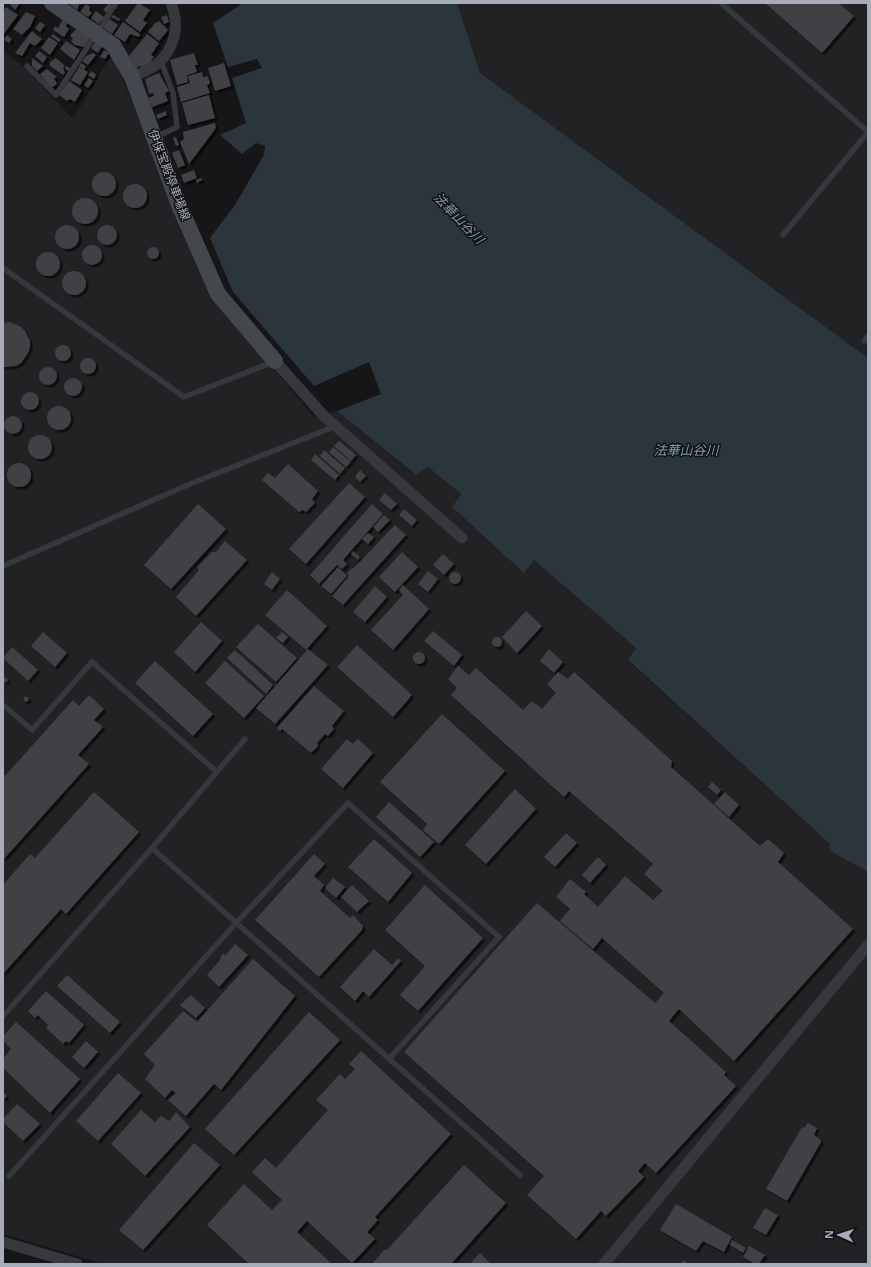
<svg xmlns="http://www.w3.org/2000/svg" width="871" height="1267" font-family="'Noto Sans','Noto Sans JP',sans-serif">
<defs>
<filter id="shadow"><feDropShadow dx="2.5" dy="2.5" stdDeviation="0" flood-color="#0009"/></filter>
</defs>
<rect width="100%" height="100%" fill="#161618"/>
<g fill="#222225">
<polygon points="457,3 868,3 868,358 479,73"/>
<polygon points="3,50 25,68 73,119 112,54 212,294 314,417 337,411 415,475 428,467 461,494 452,507 524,572 534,559 636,648 628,661 830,844 830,851 868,872 868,1264 104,1264 3,1234"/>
</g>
<polygon fill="#2b353c" points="243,3 457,3 480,73 868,358 868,872 830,851 830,844 628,660 636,648 534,560 524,573 452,507 461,494 428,467 416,475 337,411 381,394 369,362 314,386 233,292 210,238 235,205 264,155 265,146 256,143 242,154 220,135 246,123 232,78 262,68 257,59 228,67 213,23"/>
<g fill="#404145" filter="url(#shadow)">
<polygon points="9,3 20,3 15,10"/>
<polygon points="68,3 80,3 77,10"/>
<polygon points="109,3 113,7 107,13 103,10"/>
<polygon points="138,3 150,10 143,20 147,23 140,32 125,21"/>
<polygon points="765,3 838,3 854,16 822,53"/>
<polygon points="86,4 90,7 89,10 92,13 88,17 80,12"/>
<polygon points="6,7 18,15 3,35 3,11"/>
<polygon points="96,11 104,17 98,24 91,18"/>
<polygon points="26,12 35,16 30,27 22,35 13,29"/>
<polygon points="113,15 120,19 119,21 111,17"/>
<polygon points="167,15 169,22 164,24 161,17"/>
<polygon points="63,19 68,22 66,26 69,29 64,37 53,30 55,26 58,28"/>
<polygon points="109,19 118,25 112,34 102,27"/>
<polygon points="159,21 168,30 159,41 148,32 155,23"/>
<polygon points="40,22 45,25 40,32 35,28"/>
<polygon points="123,22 140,34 139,37 130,34 125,42 114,35"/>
<polygon points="76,29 91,36 84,47 75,45 71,41 73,38 70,36"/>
<polygon points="32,31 42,39 35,46 30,43 22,56 15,53"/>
<polygon points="53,34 61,40 59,42 51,36"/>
<polygon points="147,34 159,43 151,55 154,57 149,64 148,63 144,67 139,66 136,69 129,56"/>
<polygon points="7,35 12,39 9,43 4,40"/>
<polygon points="49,37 58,43 50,55 41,48"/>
<polygon points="66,41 80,50 74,60 60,49"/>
<polygon points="95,42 102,46 98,53 91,48"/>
<polygon points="104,50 109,53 105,59 100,57"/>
<polygon points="39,51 47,57 43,63 35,56"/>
<polygon points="93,53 96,55 88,65 82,61 86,56"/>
<polygon points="194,53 198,65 195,65 197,72 187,75 188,82 177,85 170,60"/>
<polygon points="32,58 43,66 37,71 32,66"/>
<polygon points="56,58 65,66 63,68 65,73 63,75 50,66 50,62"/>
<polygon points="81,63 86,66 84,70 79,66"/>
<polygon points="224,63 231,86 215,91 208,68"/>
<polygon points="66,66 71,69 69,71 65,69"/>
<polygon points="79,67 88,72 80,85 71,80"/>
<polygon points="47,69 57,77 54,78 57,84 51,88 40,74"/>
<polygon points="92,71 96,75 94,79 88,75"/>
<polygon points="202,72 203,77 208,76 210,83 207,85 210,93 181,102 177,87 190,83 188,76"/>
<polygon points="159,73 169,91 165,93 168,101 152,107 148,98 154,96 153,93 149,94 145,79"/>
<polygon points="89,78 93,81 88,88 84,85"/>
<polygon points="69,81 82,90 75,102 70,99 67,101 59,95"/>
<polygon points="209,95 215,118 188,125 182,103"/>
<polygon points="166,111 167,115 158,119 156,115"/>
<polygon points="215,123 216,128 189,164 180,142 184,139 183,132"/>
<polygon points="176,137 179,145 176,146 173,138"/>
<polygon points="179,150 185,165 178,168 172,153"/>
<polygon points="194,170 197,178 184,183 181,175"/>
<circle cx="104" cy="184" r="12"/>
<polygon points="201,178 202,180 197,183 196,180"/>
<circle cx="135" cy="196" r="12"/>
<circle cx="85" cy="211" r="13"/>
<circle cx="67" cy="237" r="12"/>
<circle cx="107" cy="235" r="10"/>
<circle cx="92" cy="255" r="10"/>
<circle cx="153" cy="253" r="6"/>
<circle cx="48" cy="264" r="12"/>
<circle cx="74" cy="283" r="12"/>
<polygon points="10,322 21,327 25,331 30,341 30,347 28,353 21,363 16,366 5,367 3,367 3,323"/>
<circle cx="63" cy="353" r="8"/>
<circle cx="88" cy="366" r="8"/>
<circle cx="48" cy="376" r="9"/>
<circle cx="73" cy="387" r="9"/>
<circle cx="30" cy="401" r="9"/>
<circle cx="59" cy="418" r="12"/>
<circle cx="13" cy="425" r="9"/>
<circle cx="40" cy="447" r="12"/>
<polygon points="339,441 356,455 351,461 334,446"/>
<polygon points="333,447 351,462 346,467 329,452"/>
<polygon points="324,450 345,468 340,474 320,456"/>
<polygon points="315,454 339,475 335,480 311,460"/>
<circle cx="19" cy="475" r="12"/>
<polygon points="288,464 318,491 312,499 315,503 306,512 303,510 299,512 262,480 268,473 275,478"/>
<polygon points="360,470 366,476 360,482 355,477"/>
<polygon points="349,483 365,497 306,564 289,549"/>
<polygon points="385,493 397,504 391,510 379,500"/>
<polygon points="198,504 226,529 171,589 144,565"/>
<polygon points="372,504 383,514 343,560 347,564 342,569 337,565 319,584 310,575"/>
<polygon points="404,509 417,520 412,526 399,515"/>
<polygon points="384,515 390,520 378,532 373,527"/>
<polygon points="395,525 406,535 343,605 332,596 349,576 347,573 352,568 353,569"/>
<polygon points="368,533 374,537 368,544 362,539"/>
<polygon points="225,541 247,560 196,616 176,597 199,570 197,567 212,552 216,552"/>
<polygon points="353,551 360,557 358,560 351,554"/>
<polygon points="402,552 418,567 395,592 379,577"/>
<polygon points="443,554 454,564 444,575 433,565"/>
<polygon points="338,567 347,576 331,594 321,586"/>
<polygon points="428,571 438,579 428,592 418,584"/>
<circle cx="455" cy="578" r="6"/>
<polygon points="272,572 280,579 272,590 264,584"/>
<polygon points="403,585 429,609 393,650 371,630 403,595 399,590"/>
<polygon points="375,586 387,597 365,622 353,612"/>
<polygon points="287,590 327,626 306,650 265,615"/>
<polygon points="526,611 542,626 517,653 502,637"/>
<polygon points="201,622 222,641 195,672 174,652"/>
<polygon points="258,624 297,658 276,682 236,647"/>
<polygon points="433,631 462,655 454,666 424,641"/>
<polygon points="43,632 67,653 55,667 31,646"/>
<polygon points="282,632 288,637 283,643 276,638"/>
<circle cx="497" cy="642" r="5"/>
<polygon points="357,645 412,695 393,717 337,667"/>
<polygon points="12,647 38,670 28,681 3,658"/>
<polygon points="308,649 328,665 275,724 256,708"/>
<polygon points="549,649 563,662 554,673 540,661"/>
<polygon points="235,650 273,685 266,694 227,658"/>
<circle cx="419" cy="658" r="6"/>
<polygon points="155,661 213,714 193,736 135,683"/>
<polygon points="225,661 264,696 244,718 205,683"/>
<polygon points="458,666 469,675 476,668 523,710 532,701 542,709 556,693 547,684 558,672 568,679 574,672 672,761 671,767 760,846 768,839 784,853 778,862 853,929 734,1061 679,1009 669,1021 726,1072 724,1075 736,1086 656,1173 645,1163 638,1171 644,1177 606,1216 601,1211 576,1239 527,1195 544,1176 404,1052 537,903 655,1003 664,993 602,938 593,949 560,921 570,909 556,897 570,879 586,892 584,894 598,907 625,876 653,900 663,891 644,874 653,864 569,791 564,797 451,695 457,688 448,679"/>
<circle cx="5" cy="680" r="2.5"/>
<polygon points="314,686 344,711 332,726 334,729 328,736 325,734 317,743 318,746 311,753 282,729 280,731 277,728"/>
<polygon points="89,695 104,709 94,720 103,727 78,755 89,764 3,860 3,774 5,776 73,700 79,706"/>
<circle cx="26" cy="699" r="2.5"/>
<polygon points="442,714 505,771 439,844 423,830 427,824 380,782"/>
<polygon points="347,739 353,744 358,739 373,753 343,788 321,769"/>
<polygon points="712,782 721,790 717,795 708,787"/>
<polygon points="515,789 536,809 486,864 465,845"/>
<polygon points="94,792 139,832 66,914 61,909 3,974 3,885 30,854 35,858"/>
<polygon points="725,792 739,805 729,817 714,804"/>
<polygon points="389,802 434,842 420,857 376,817"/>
<polygon points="566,833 577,843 555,867 544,857"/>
<polygon points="374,839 412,873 388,902 348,867"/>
<polygon points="314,854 325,864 314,876 324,885 320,891 350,918 353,915 363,926 362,930 319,977 255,920"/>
<polygon points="598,857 606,865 590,883 582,875"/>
<polygon points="333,878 345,887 336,898 325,888"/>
<polygon points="352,885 369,901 357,912 341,897"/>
<polygon points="425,885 483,938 418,1011 400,995 425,966 385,930"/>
<polygon points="235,944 248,955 219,987 207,975 221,959 220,957 223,954 226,955"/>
<polygon points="374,949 392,965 398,958 401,961 369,997 363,991 355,1001 340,987"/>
<polygon points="253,959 295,996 221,1090 214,1084 186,1116 168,1100 176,1093 172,1090 165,1098 145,1079 155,1065 144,1054 183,1011 197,1022"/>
<polygon points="67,975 120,1022 110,1033 57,986"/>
<polygon points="46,991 84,1025 69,1043 66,1041 63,1044 46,1028 48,1025 38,1015 35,1018 28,1011"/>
<polygon points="191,995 205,1008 196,1018 180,1005"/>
<polygon points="309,1012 340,1040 234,1155 205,1129"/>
<polygon points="16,1022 80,1079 50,1113 3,1068 3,1059 11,1049 3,1040 3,1036"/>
<polygon points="86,1041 98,1052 84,1068 72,1057"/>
<polygon points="361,1051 451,1134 375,1217 378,1220 367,1232 375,1239 352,1263 307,1221 297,1232 332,1264 249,1264 207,1225 244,1184 272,1210 282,1200 252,1172 265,1158 276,1168 328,1110 316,1100 340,1074 345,1079 355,1069 349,1064"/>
<polygon points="118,1073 141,1093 98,1141 76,1121"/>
<polygon points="3,1092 7,1096 3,1100"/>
<polygon points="17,1104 40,1124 23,1141 3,1122 3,1119"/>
<polygon points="141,1110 155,1122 161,1116 169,1121 176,1112 190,1127 145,1176 111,1144"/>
<polygon points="808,1123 817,1128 814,1135 821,1140 821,1142 787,1201 766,1189 802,1127 804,1128"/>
<polygon points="194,1143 220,1165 143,1250 119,1230"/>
<polygon points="464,1165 506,1203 451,1264 372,1264 384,1250 387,1250"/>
<polygon points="676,1204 732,1237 724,1252 703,1241 696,1251 660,1230"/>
<polygon points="765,1208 778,1215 766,1235 753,1228"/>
<polygon points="732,1240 746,1248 743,1253 730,1245"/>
<polygon points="749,1246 765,1255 759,1264 755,1264 743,1257"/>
<polygon points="480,1253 491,1264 470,1264"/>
<polygon points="683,1260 689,1264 681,1264"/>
</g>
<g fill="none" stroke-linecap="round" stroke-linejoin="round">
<g stroke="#36383d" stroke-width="5.5">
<polyline points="721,3 868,132"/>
<polyline points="27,66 56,95 116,3"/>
<polyline points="156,137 177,127 173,93 161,61"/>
<polyline points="783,235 868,132"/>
<polyline points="3,268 184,397 273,362"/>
<polyline points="864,341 868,336"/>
<polyline points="3,566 190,484 336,426"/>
<polyline points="3,705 32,730 92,662 217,772"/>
<polyline points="152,848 520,1175"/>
<polyline points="3,1016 152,848 245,739"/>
<polyline points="9,1176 236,923 348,803 499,937 389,1059"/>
</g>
<g stroke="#36383d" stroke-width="11">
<path d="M132 77C140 73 150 70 157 64 175 49 180 25 171 3"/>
<polyline points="275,361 323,415 462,538"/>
<polyline points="3,1242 77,1264"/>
<polyline points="604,1264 868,945"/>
</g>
<polyline stroke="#44474d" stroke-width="16" points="52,3 113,45 132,77 179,205 218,294 275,361"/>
</g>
<g text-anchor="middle" stroke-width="3" stroke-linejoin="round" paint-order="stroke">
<g font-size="12" fill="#a7adb8" stroke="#111113">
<text transform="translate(169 175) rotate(69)" y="4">伊保宝殿停車場線</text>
</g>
<g font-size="13" font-style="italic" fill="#7d9db5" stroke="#111113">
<text transform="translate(459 218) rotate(46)" y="5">法華山谷川</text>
<text x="686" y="455">法華山谷川</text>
</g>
</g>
<rect width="871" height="1267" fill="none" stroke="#a7adb8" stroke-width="8"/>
<g transform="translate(839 1235) rotate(273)" stroke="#111113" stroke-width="3" paint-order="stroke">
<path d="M0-3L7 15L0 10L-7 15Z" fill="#a7adb8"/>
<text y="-6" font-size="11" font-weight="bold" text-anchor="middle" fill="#a7adb8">N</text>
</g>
</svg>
